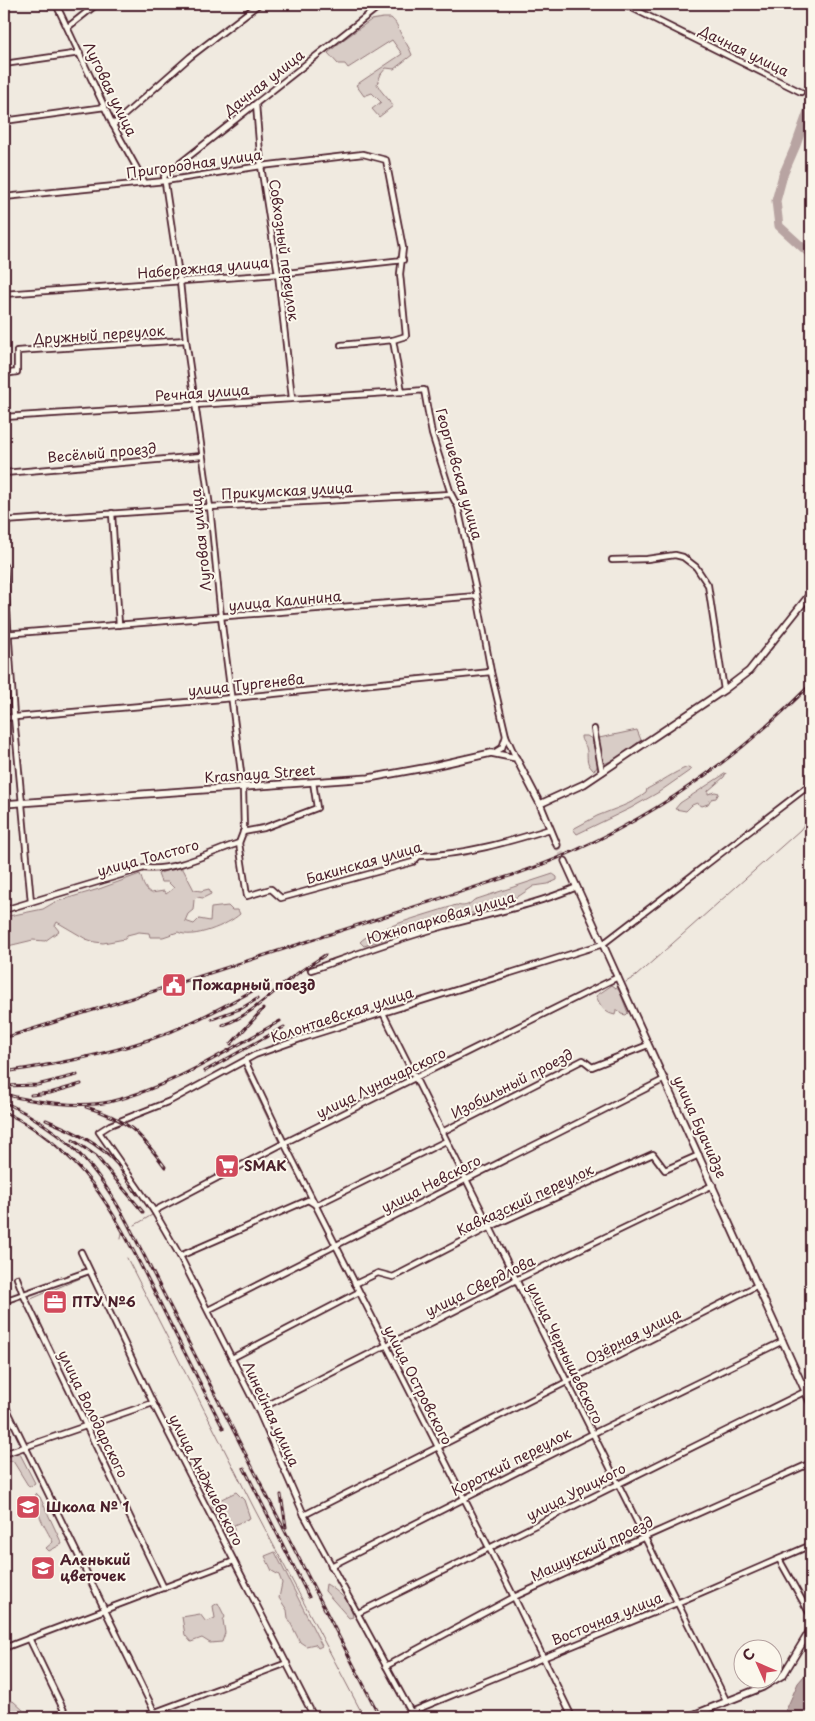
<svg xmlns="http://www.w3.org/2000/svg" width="815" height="1721" font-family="'Playpen Sans',sans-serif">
<rect width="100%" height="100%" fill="#f0eae0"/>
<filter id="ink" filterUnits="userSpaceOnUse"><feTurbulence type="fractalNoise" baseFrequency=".02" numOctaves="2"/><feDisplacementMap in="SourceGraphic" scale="10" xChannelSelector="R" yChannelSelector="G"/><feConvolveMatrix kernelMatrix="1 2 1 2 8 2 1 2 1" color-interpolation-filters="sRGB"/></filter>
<g filter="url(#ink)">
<g fill="#d8ccc6" stroke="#917678">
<path d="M383 18H391C397 23 397 26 400 32 404 41 409 46 412 55L394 69 386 68 381 74 377 84C381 93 388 97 393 106L379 117 372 109 381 102 372 93 364 96 356 85 402 54 392 40 348 68 345 64H338L328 53 343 40 371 20Z"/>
<polygon points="637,730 641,740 619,757 604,764 602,762 597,742 599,738"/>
<path d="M581 736H587L592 739 598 764 596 769 593 770C584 761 589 757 586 747 584 742 581 742 581 736Z"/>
<path d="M688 767 692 769 659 792 631 808 577 834 573 829C581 825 589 820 597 816 614 809 632 804 646 793L647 789C661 782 674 772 688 767Z"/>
<polygon points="726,773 724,777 708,791 708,794 715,792 719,793 716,798 711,799 708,804 702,806 697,803 692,805 686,811 675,809 680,803"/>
<path d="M173 868 183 869 194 890 201 891 209 889 211 894 203 898 197 897 194 900 193 910 188 914 185 921 194 924 199 919 210 921 211 908 228 906 232 910H238L240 914C228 925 192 940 178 932L163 937H150L149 933 139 932 127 935 125 939 103 943 95 942 86 939 57 922 55 926 59 931 45 941 33 940 8 946 4 944V917L43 909 55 902 99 889 140 874C143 882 143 888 151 893L164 891 166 894 174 888 168 882H161L158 874Z"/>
<path d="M553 874 557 877V880L548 884 534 886 519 896 482 911 453 917 364 946 360 942C371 929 436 912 456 905 464 907 468 906 474 900Z"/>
<path d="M612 985 619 990 628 1013 626 1015 621 1014 618 1010H616L615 1015C604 1013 600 1005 596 996Z"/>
<polygon points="19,1452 35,1483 29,1487 13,1461 7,1462 4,1459"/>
<path d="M236 1492 244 1500 250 1518 234 1525V1533L229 1536C221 1528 217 1515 211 1504Z"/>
<path d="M36 1493 40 1497 62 1544 49 1551 46 1548 53 1542C46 1528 33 1510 36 1493Z"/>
<polygon points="275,1552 322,1646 318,1648 315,1644 306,1646 300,1642 288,1618 287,1610 279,1598 282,1583 279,1575 272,1571 265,1556"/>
<path d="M326 1584C331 1586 347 1599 349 1604 351 1608 352 1612 353 1617L349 1618 325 1591Z"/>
<polygon points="218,1603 225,1617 223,1620 225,1633 222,1642 210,1643 202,1638 191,1642 185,1635 182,1617 200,1614 206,1622 215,1618 213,1606"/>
<polygon points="13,1701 24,1711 24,1717 4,1717 4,1703"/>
</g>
<polygon fill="#b8a4a2" stroke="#8c6f72" points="811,1668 811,1717 783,1717 798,1683"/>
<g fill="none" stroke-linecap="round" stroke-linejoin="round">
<g stroke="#8c6f72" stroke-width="1">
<polyline points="626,982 636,976 800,830 807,821"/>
<polyline points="616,988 618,987"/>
<polyline points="245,1071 279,1142"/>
<polyline points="135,1225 152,1215"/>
<polyline points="121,1239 122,1233"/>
<polyline points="127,1258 255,1510 364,1717"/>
<polyline points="31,1299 88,1275"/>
</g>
<polyline stroke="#b8a4a2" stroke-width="9" points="811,103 796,145 783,175 776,201 779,226 811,255"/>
<polyline stroke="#cfc1bc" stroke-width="5.5" stroke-dasharray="5.5 3" stroke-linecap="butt" points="557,845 565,861"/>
<defs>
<g id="street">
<polyline points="56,4 113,125 145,183"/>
<path d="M382 4 164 176 180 282 186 340 210 507 221 617 243 788 244 830 239 843 247 896 271 889 281 898 413 862 419 856C464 855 508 842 550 829"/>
<polyline points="624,4 801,92"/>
<polyline points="68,27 97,4"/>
<polyline points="4,64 80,53"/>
<polyline points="256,104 261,166 278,274 292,398"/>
<polyline points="4,121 105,107"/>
<polyline points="113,125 190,57 259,4"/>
<polyline points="4,197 165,181 261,166 363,154 386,160 403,248 400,274 406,336 393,340 402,392 424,390 432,434 451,494 458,507 477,595 491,672 506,736 516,758"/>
<polyline points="4,294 278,274 403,260"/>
<polyline points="341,345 393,340"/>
<polyline points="4,374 17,372 17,351 186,340"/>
<polyline points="4,417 402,392"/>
<polyline points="4,473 202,456"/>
<polyline points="112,513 119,625"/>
<polyline points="4,521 210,507 451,494"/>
<polyline points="612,560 647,559 675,555 683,557 696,567 708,585 724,690"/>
<polyline points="4,566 14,717 31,902"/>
<polyline points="4,634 477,596"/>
<polyline points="4,718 233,698 491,672"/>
<polyline points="594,729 602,772"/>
<polyline points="494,753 502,748 506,736"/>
<polyline points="811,784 603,944 306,1037 255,1055 170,1101 110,1125 99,1132 154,1211 180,1256 258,1410 304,1515 411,1712 677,1603 811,1545"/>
<polyline points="243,832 264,828 317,808 313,782"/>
<path d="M4 910 144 868C174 872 211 852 239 843"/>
<path d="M311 970C354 955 397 939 441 927 488 914 532 906 577 887"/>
<polyline points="383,1013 727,1702"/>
<polyline points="245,1061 284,1143 514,1597 572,1717"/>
<polyline points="442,1132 583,1060 592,1067 648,1045"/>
<polyline points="154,1211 284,1143 618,977"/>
<polyline points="81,1252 153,1403 314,1717"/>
<polyline points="180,1256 308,1200 316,1205 446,1141"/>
<polyline points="17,1278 23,1294 164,1588"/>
<polyline points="355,1284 378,1273 393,1277 490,1227 653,1154 665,1170 699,1155"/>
<polyline points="4,1301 89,1271"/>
<polyline points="208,1310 665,1079"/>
<polyline points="232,1358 359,1292"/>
<polyline points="4,1403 157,1717"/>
<polyline points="258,1410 516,1280 713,1185"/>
<polyline points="4,1454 153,1403"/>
<polyline points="304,1515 758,1285"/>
<polyline points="779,1559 811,1616"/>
<polyline points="331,1566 592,1434 783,1341"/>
<polyline points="358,1613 806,1391"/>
<polyline points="29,1638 67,1717"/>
<polyline points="4,1648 234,1561"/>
<polyline points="386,1666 514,1597 645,1537 811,1463"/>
<polyline points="142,1717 287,1663"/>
</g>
<g id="secondary">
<polyline points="4,804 369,778 429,767 491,753 516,758 540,804 557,845"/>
<polyline points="540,804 584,784 724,690 749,671 811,593"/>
<polyline points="565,861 811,1404"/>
<polyline points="688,1717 763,1687 783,1675 811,1629"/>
</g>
</defs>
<use href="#street" stroke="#4a1f2b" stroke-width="8"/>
<use href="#secondary" stroke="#4a1f2b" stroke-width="9"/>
<use href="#street" stroke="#fbf7ec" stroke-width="4.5"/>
<use href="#secondary" stroke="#fbf7ec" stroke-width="5.5"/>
<defs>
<g id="rail">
<polyline points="212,1019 242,1008 257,999"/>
<path d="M223 1025C251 1015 267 997 290 979 301 970 313 963 325 955"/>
<path d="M4 1038 151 992 516 874C627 836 729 768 811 684"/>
<polyline points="231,1044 263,1009"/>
<polyline points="205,1071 284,1027"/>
<path d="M4 1072C60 1064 117 1053 170 1032 204 1018 237 999 269 982"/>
<polyline points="4,1086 37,1085 77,1075"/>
<path d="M4 1094C32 1102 81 1108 109 1102 170 1088 226 1051 280 1021"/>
<polyline points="31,1095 50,1093 81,1084"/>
<path d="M4 1102C65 1131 98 1166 129 1226L380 1717"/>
<path d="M86 1107C128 1119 140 1133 165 1167"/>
<path d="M4 1112C88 1151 118 1221 158 1299 179 1342 201 1385 223 1428"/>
<path d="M46 1120C71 1130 99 1143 117 1164 124 1174 130 1184 137 1194"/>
<polyline points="73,1140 96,1156 143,1212"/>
<polyline points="244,1468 309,1597"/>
<polyline points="281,1495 286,1527"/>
</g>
</defs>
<use href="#rail" stroke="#4a1f2b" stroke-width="3"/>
<use href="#rail" stroke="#fbf7ec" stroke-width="1" stroke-dasharray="4" stroke-linecap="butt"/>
</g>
</g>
<defs>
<symbol id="civic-square" viewBox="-11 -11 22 22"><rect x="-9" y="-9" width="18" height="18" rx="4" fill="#d1495b" stroke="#fbf7ec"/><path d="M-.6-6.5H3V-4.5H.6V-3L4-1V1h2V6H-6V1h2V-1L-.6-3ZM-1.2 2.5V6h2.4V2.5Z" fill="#fff"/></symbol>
<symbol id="supermarket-square" viewBox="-11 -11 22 22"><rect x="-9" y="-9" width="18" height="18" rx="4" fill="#d1495b" stroke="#fbf7ec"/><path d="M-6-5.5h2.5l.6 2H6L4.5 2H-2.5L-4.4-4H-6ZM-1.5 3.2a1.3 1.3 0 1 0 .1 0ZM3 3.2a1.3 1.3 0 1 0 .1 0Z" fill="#fff"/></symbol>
<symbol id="office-square" viewBox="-11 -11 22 22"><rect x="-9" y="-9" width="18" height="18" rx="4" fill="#d1495b" stroke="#fbf7ec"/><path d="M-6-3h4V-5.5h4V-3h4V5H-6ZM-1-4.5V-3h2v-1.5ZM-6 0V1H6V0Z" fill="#fff"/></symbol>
<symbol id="school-square" viewBox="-11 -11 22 22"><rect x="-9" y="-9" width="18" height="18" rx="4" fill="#d1495b" stroke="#fbf7ec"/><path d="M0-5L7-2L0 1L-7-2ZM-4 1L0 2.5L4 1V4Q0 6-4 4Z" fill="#fff"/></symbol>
</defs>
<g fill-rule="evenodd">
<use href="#civic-square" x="160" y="971" width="28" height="28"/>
<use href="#supermarket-square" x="213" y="1152" width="28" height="28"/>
<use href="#office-square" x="41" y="1288" width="28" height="28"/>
<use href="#school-square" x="14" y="1493" width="28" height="28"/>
<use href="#school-square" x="29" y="1554" width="28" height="28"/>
</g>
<g text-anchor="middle" stroke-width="4" stroke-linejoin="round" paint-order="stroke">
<g font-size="14" fill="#4a1f2b" stroke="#fbf7ec">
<text transform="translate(744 51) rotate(26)" y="5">Дачная улица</text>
<text transform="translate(264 83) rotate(-38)" y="5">Дачная улица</text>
<text transform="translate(110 89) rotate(64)" y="5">Луговая улица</text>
<text transform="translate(194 164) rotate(-8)" y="5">Пригородная улица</text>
<text transform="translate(284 250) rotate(82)" y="5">Совхозный переулок</text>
<text transform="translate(203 268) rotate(-5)" y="5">Набережная улица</text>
<text transform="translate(99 335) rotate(-4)" y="5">Дружный переулок</text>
<text transform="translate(202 393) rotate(-4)" y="5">Речная улица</text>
<text transform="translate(102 453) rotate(-5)" y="5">Весёлый проезд</text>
<text transform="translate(459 474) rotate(74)" y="5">Георгиевская улица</text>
<text transform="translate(287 491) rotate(-3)" y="5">Прикумская улица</text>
<text transform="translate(201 540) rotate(-96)" y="5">Луговая улица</text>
<text transform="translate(285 601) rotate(-5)" y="5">улица Калинина</text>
<text transform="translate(246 685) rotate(-6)" y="5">улица Тургенева</text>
<text transform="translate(260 774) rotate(-4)" y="5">Krasnaya Street</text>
<text transform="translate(148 858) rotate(-15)" y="5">улица Толстого</text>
<text transform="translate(364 863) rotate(-16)" y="5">Бакинская улица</text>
<text transform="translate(441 918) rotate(-16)" y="5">Южнопарковая улица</text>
<text transform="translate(342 1015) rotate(-18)" y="5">Колонтаевская улица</text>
<text transform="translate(381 1083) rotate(-26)" y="5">улица Луначарского</text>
<text transform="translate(512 1084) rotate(-27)" y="5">Изобильный проезд</text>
<text transform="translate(700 1127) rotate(66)" y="5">улица Буачидзе</text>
<text transform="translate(431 1184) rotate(-27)" y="5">улица Невского</text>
<text transform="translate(525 1200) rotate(-25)" y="5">Кавказский переулок</text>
<text transform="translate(480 1286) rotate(-26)" y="5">улица Свердлова</text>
<text transform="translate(633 1336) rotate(-27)" y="5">Озёрная улица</text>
<text transform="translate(565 1353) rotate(64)" y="5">улица Чернышевского</text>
<text transform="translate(418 1385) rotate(63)" y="5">улица Островского</text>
<text transform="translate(93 1414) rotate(64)" y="5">улица Володарского</text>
<text transform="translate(271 1414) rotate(65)" y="5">Линейная улица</text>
<text transform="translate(511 1462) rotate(-27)" y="5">Короткий переулок</text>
<text transform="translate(206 1480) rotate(63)" y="5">улица Анджиевского</text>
<text transform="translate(576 1492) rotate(-27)" y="5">улица Урицкого</text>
<text transform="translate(592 1549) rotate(-25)" y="5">Машукский проезд</text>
<text transform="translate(607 1619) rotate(-22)" y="5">Восточная улица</text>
</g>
<g font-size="14" font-weight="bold" fill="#4a1f2b" stroke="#fbf7ec" text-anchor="start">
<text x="192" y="990">Пожарный поезд</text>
<text x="244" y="1171">SMAK</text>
<text x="72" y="1307">ПТУ №6</text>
<text x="46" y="1512">Школа № 1</text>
<text x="60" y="1565">Аленький<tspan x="60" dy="16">цветочек</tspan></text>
</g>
</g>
<rect width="815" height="1721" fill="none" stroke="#fbf7ec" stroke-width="20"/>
<rect x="10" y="10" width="795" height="1701" fill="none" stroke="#4a1f2b" stroke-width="2" filter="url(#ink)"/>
<g transform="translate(758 1664) rotate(315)"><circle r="24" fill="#fbf7ec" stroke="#b4a19f"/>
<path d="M0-4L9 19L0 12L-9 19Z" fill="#d1495b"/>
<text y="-8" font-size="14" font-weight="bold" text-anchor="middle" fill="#4a1f2b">С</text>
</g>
</svg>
